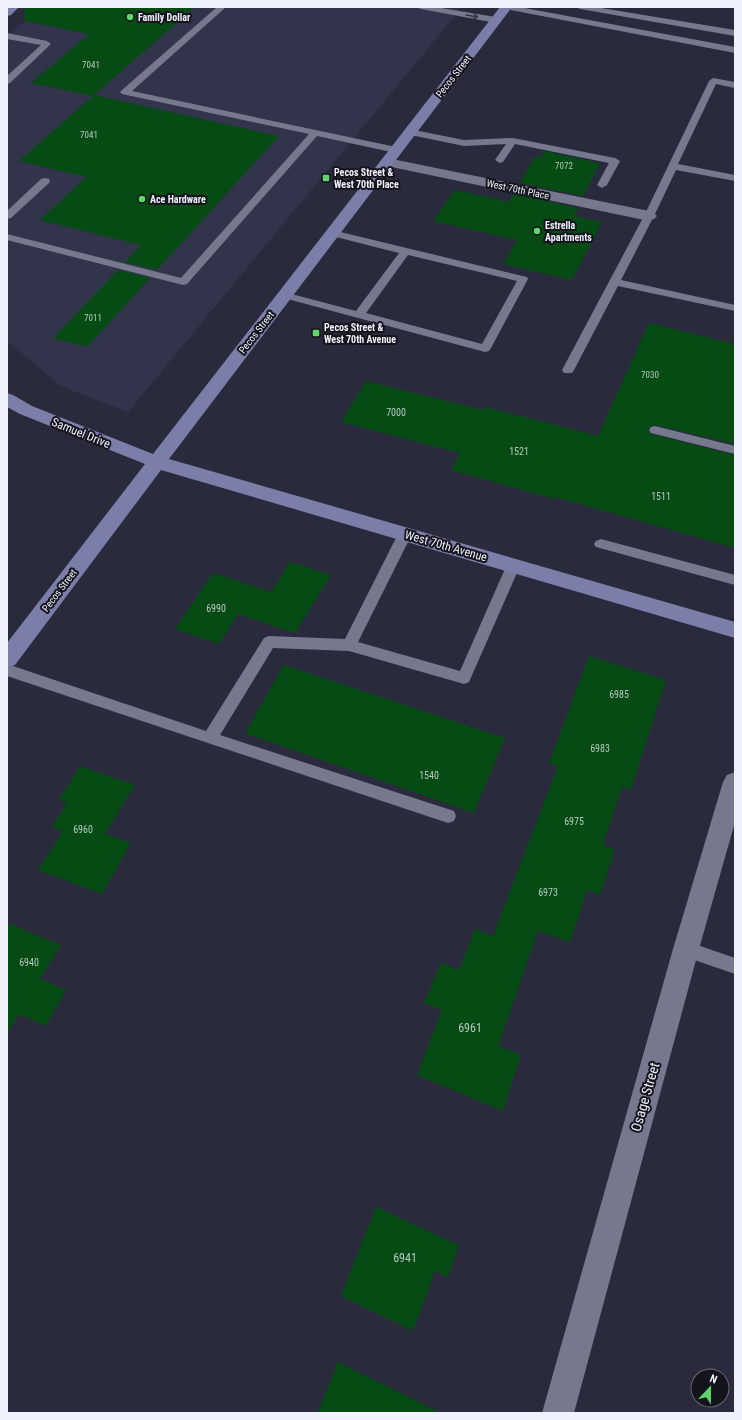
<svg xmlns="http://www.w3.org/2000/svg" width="742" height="1420" font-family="'Roboto Condensed',sans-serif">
<rect width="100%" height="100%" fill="#292b3d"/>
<polygon fill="#32344c" points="42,7 462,7 128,412 61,386 7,341 7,36"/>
<g fill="#064b13">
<polygon points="25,7 195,7 94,95 279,136 157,270 125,262 141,245 40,220 86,177 19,161 93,96 31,83 89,34 24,21"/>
<polygon points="544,151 600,163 583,196 520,183 535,156 541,158"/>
<polygon points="455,190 509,202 514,194 578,208 574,216 602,222 572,280 503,264 517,240 433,221"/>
<polygon points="118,270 150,278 87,347 53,338"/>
<polygon points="649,323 735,344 735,444 655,425 651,426 648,429 651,434 735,455 735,548 555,497 554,499 451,470 460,453 341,422 366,381 484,410 485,407 598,436"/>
<polygon points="290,562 331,575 295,633 238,614 219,644 175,629 213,573 271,592"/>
<polygon points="589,656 666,680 631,790 622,787 603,845 615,849 600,895 587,890 570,942 538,931 498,1046 521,1055 503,1111 417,1075 442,1010 424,1003 441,963 459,970 475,929 493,936 558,766 549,763"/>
<polygon points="284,665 505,738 474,813 245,733"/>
<polygon points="80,766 135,785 105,834 131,843 102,894 38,870 63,831 52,827 67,803 59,800"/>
<polygon points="7,923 61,945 40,979 66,990 46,1026 19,1014 7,1033"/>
<polygon points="376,1207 459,1245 448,1277 435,1271 413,1331 341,1296"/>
<polygon points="338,1362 441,1413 318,1413"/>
</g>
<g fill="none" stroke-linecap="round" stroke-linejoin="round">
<g fill="#76788e" fill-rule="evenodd">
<polygon points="217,7 226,7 132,91 396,147 399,148 401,150 399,152 396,153 317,136 187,284 183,285 7,240 7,234 181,278 309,134 122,94 120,92 122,90"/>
<polygon points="417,7 435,7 496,17 500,20 496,23 421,9"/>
<polygon points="502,7 519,7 735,47 735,53 506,9"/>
<polygon points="576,7 595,7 735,30 735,36 580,9"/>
<polygon points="7,33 47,41 51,44 10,83 7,84 7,76 41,45 7,39"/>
<polygon points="713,78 735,82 735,88 716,84 678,164 735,175 735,181 676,170 654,216 621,280 735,305 735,311 618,286 574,370 572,373 564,373 562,370 644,216 709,81"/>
<polygon points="409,129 464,140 513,138 615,158 620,161 607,185 602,188 597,185 609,163 515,144 503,162 500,163 495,160 506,144 464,146 406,134 404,132 406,130"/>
<polygon points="45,178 49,179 50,181 49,183 11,218 7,219 7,211 41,179"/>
<path d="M332 230 527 277 528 279 491 348 489 351 485 352 280 297 278 295 284 292 356 311 399 253 328 235 327 233ZM408 255 517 281 482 344 366 313Z"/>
<polygon points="655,426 735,446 735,454 651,433 649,430 651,427"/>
<polygon points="405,529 410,531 412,534 358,642 460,671 508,562 513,561 518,562 520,566 469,682 464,684 349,651 273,648 220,735 454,811 456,816 454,821 448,823 7,676 7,664 206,731 264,638 269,636 345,639 398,534 400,531"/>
<polygon points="601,539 735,575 735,585 596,547 594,544 596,541"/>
<polygon points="686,941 735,958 735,974 680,955 677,949 680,943"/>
</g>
<g fill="#76788e" fill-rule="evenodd">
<polygon points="387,158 649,211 654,213 657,216 654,219 649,221 382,165 380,162 382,159"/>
<polygon points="735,772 735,822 699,949 574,1413 542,1413 673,949 723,782 727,775"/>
</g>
<g fill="#7c7eaa" fill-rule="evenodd">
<polygon points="7,7 19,7 11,15 7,16"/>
<polygon points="500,7 512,7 169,459 735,622 735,638 161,470 15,665 7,667 7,643 145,464 20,414 7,407 7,393 13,395 32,406 153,454"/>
</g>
</g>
<defs><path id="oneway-shaft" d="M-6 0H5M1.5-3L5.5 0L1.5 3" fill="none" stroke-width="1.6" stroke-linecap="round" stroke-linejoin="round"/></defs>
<use stroke="#363744" href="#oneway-shaft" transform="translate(472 16) rotate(10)"/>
<g fill="#60d56a" stroke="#13141c" stroke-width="1.5">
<circle cx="130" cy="17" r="4"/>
<rect x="322" y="174" width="8" height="8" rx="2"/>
<circle cx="142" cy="199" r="4"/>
<circle cx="537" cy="231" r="4"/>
<rect x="312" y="329" width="8" height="8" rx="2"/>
</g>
<g text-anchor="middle" stroke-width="4" stroke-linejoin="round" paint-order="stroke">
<g font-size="9" fill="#b5c8c2">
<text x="91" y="68">7041</text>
<text x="89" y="138">7041</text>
<text x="564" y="169">7072</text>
<text x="93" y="321">7011</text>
<text x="650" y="378">7030</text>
</g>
<g font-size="10" font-weight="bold" fill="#eff1fd" stroke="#13141c" text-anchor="start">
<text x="138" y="21">Family Dollar</text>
<text x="334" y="176">Pecos Street &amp;<tspan x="334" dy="12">West 70th Place</tspan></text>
<text x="150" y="203">Ace Hardware</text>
<text x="545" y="229">Estrella<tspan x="545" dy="12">Apartments</tspan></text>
<text x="324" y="331">Pecos Street &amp;<tspan x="324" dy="12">West 70th Avenue</tspan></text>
</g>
<g font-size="10" fill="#eff1fd" stroke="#13141c">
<text transform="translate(453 76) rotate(-52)" y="4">Pecos Street</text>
<text transform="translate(518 189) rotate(12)" y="4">West 70th Place</text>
<text transform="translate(256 332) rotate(-52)" y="4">Pecos Street</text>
<text transform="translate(59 590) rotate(-53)" y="4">Pecos Street</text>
</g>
<g font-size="10" fill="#b5c8c2">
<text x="396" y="416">7000</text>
<text x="519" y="455">1521</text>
<text x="661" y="500">1511</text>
<text x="216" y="612">6990</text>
<text x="619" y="698">6985</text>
<text x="600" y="752">6983</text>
<text x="429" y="779">1540</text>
<text x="574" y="825">6975</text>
<text x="83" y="833">6960</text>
<text x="548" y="896">6973</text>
<text x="29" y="966">6940</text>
</g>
<g font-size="12" fill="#eff1fd" stroke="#13141c">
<text transform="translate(81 433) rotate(22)" y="4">Samuel Drive</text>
<text transform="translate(446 546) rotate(16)" y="4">West 70th Avenue</text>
</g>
<g font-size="12" fill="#b5c8c2">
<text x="470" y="1032">6961</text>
<text x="405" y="1262">6941</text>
</g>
<g font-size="14" fill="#eff1fd" stroke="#13141c">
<text transform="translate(645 1097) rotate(-74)" y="5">Osage Street</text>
</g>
</g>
<rect width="742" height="1420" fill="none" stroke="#eff1fd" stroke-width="16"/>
<g transform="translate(710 1388) rotate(22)"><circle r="19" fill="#13141c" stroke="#6b6c76"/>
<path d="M0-3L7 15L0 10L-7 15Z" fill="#60d56a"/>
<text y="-6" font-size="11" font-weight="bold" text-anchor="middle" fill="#eff1fd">N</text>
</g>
</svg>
